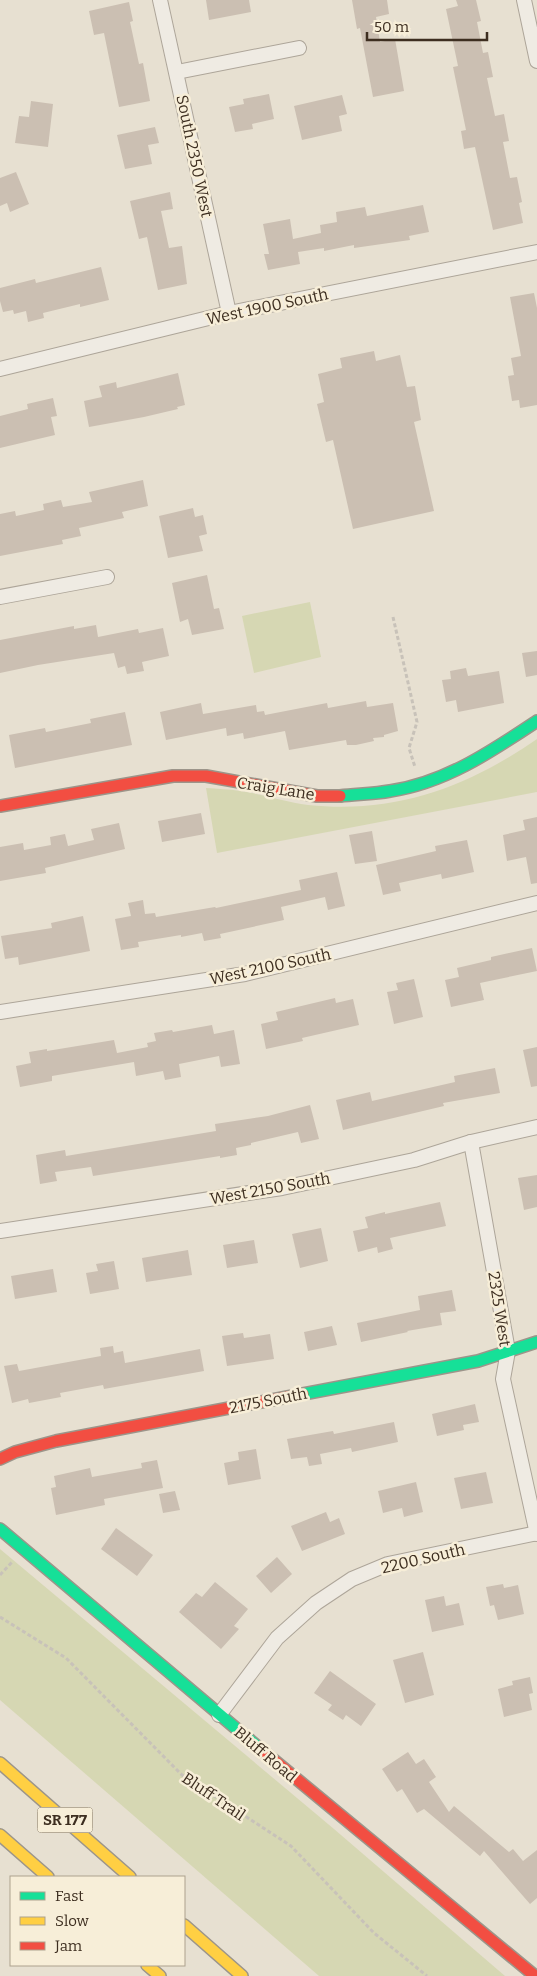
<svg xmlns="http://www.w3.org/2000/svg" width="537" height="1976" font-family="Bitter,serif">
<rect width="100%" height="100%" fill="#e7e0d1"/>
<g fill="#d6d7b3">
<polygon points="310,602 321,657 254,673 242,616"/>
<path d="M537 739V792L217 853 206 788C217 789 229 789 240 791 263 794 285 802 308 805 395 814 466 788 537 739Z"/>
<polygon points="0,1549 334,1829 505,1976 319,1976 0,1700"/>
</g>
<g fill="#cbbfb2">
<polygon points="206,0 249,0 251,12 209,20"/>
<polygon points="352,0 387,0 389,14 376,17 380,42 395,39 404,91 373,97 360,28 357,29"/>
<polygon points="456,0 476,0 481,21 477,22 483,53 488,52 493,77 487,78 495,116 504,114 509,141 503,142 510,178 517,177 522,202 519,203 523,223 493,230 475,147 464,149 461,131 466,130 453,67 458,66 446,9 458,6"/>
<polygon points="129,2 133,21 130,22 139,64 143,63 150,101 119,107 104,33 94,35 89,11"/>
<polygon points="269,94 274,119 252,124 253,129 235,132 229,107 244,104 243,99"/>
<polygon points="342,95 347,114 339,116 342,131 302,140 294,106"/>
<polygon points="31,101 53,104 48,147 15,143 19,116 29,117"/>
<polygon points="155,127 159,143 148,145 152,164 125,169 117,135"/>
<polygon points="16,172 29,204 10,212 7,203 0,206 0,178"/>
<polygon points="170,192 173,209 161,211 169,248 182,246 187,284 158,290 147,237 139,239 130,201"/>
<polygon points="423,205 429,232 409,236 410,240 354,248 354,245 324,251 324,248 298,252 300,264 268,270 264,254 269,254 263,224 290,219 293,239 321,233 320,225 337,222 336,212 365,207 367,216"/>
<polygon points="101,267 109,300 80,307 80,304 43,313 44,318 28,322 26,311 14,314 13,310 3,312 0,301 0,288 35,279 36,283"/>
<polygon points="534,293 537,308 537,405 520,408 519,400 512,401 508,376 514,375 511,358 521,356 510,297"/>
<polygon points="374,351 376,361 400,355 407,387 415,386 421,420 414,422 434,511 353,529 333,440 326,442 317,404 324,402 318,374 342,368 340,358"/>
<polygon points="178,373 185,405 177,407 178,409 144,417 89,427 84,401 102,397 99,386 116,382 117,388"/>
<polygon points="53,398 57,416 51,417 55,435 0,448 0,416 28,409 27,404"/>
<polygon points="143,480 148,506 122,512 124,518 79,528 81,536 62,540 63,544 0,556 0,514 15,511 16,516 44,510 43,504 61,500 63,507 92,502 89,492"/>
<polygon points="193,508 195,517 203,515 207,534 199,536 203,551 168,558 159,516"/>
<polygon points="207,575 214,609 219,608 224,629 192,635 188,619 180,622 172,583"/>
<polygon points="96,625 98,637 138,629 139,633 163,628 169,656 142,662 144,671 127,674 125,666 118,668 114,653 38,665 0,673 0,640 74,626 74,629"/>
<polygon points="537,651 537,675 526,677 522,653"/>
<polygon points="466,668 468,676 499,671 504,703 458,712 456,700 446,702 442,680 451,679 450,671"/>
<polygon points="366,701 367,707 393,703 398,731 384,735 384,737 373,738 374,741 356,745 347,745 346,740 289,750 285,731 244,739 243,733 227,736 226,728 166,740 160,712 201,703 203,714 256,705 257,712 264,711 265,715 327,703 328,708"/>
<polygon points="125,712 132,745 15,768 9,735 45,728 46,732 91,723 90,719"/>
<polygon points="201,813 205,834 162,842 158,821"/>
<polygon points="537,817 537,883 531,884 526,857 507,861 503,835 525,830 523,820"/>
<polygon points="119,823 125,849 45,868 46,873 0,881 0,847 23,843 24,850 51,845 50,837 65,834 68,846 94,840 91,829"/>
<polygon points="372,831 377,861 355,864 349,835"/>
<polygon points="467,840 474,872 442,879 441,874 399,883 401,891 383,895 376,865 436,851 435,846"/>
<polygon points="337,872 345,906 328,910 325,897 281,907 284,920 220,934 221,938 204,941 202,933 181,937 181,935 138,942 139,947 121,950 115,919 131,916 128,903 143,900 145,914 155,913 156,917 215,907 216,908 301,890 299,880"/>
<polygon points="83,916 90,951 19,965 18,957 5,959 1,936 52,928 51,923"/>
<polygon points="532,948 537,971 480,983 484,1000 451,1007 445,980 459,977 457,968 491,960 491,957"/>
<polygon points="414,979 423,1017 394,1024 387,992 398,990 396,983"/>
<polygon points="335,998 336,1003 353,999 359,1025 302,1038 303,1041 266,1049 261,1024 278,1020 276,1012"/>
<polygon points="212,1025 214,1034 234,1030 240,1064 221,1067 219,1056 179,1064 181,1077 165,1080 163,1071 136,1076 134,1062 52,1076 52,1081 20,1087 16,1066 31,1063 29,1052 47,1049 47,1051 114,1040 117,1053 148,1047 147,1043 156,1041 154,1033 172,1030 173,1032"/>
<polygon points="537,1047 537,1086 531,1087 523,1050"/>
<polygon points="495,1068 500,1093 443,1103 444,1106 343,1130 336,1100 370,1092 372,1101 455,1082 454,1076"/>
<polygon points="310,1105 319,1139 301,1143 298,1132 251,1143 251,1145 236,1148 237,1155 220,1158 220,1156 93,1176 91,1167 55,1172 57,1181 40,1184 36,1155 65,1150 66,1156 216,1131 215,1124 268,1116"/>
<polygon points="537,1175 537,1207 524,1210 518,1178"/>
<polygon points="440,1202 446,1226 390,1238 393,1249 378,1253 377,1247 358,1252 353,1231 368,1228 365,1217 385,1212 385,1214"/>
<polygon points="321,1228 328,1261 300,1268 292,1234"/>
<polygon points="254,1240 258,1263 227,1268 223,1245"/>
<polygon points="188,1250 192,1275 146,1282 142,1258"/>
<polygon points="114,1261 119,1289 90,1294 86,1273 98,1271 96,1264"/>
<polygon points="53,1269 57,1292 15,1299 11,1276"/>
<polygon points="452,1290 456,1311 440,1313 442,1325 407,1331 408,1332 361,1342 357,1323 420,1310 418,1296"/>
<polygon points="332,1326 337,1345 308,1351 304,1332"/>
<polygon points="243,1333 244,1338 270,1334 274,1359 227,1366 222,1336"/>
<polygon points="113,1346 114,1353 123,1351 125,1363 200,1349 204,1371 104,1389 103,1385 60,1393 61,1397 29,1403 28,1399 12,1403 4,1366 17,1364 19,1371 101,1356 100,1348"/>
<polygon points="475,1404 479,1422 463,1425 464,1430 437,1436 432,1414"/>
<polygon points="394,1422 398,1442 352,1452 351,1448 320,1454 322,1464 309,1466 307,1457 291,1459 287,1439 333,1431 334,1434"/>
<polygon points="256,1449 261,1479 228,1485 224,1463 239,1460 238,1452"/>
<polygon points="157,1460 163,1488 104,1499 105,1505 56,1515 51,1488 56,1487 54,1476 90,1468 92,1477 142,1468 141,1463"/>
<polygon points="486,1472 493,1503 461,1509 454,1478"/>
<polygon points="416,1482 423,1512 404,1517 402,1508 383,1513 378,1491"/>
<polygon points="175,1491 180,1510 163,1513 159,1494"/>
<polygon points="326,1512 330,1522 339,1518 345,1534 302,1551 291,1526"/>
<polygon points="116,1528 153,1555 137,1576 101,1549"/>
<polygon points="277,1557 292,1574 271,1593 256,1576"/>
<polygon points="215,1582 248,1609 234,1626 239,1629 221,1649 179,1612 196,1593 202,1597"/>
<polygon points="503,1584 504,1588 518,1585 524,1614 498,1620 494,1605 490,1606 486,1587"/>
<polygon points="444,1596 446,1606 459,1603 464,1625 432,1632 425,1600"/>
<polygon points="423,1652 434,1695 405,1703 393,1660"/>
<polygon points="330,1671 376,1704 361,1726 346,1715 343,1720 328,1710 332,1705 314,1693"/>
<polygon points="530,1677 533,1693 529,1694 532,1710 504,1717 498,1689 513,1685 512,1681"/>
<polygon points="408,1752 416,1764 424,1759 436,1777 429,1782 449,1812 454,1806 509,1852 513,1849 523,1861 537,1850 537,1898 530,1904 484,1851 480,1856 424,1809 417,1813 402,1789 397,1792 382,1769"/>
</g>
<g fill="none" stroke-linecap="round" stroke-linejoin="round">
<defs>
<g id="street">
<polyline points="160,0 229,313"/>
<polyline points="524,0 537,61"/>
<polyline points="177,72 299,48"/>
<polyline points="0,369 229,313 537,252"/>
<polyline points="0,597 107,577"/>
<polyline points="0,1012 245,974 537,903"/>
<polyline points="471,1142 508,1351 503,1379 537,1534"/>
<polyline points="0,1231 282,1188 414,1160 471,1142 537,1127"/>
<polyline points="219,1715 277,1638 316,1603 352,1579 388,1564 537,1533"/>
</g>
<g id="fast">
<path d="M340 796C357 794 374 794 390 791 445 783 492 751 537 721"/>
<polyline points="303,1394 478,1361 537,1342"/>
<polyline points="0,1529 264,1752"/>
</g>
<g id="slow">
<polyline points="0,1763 130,1877"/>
<polyline points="0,1835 48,1877"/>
<polyline points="184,1925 242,1976"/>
<polyline points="147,1965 160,1976"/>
</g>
<g id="jam">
<polyline points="0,806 173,776 206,776 317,796 340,796"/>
<polyline points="0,1459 15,1452 56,1441 303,1394"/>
<polyline points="264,1752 535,1976"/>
</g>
</defs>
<use href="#street" stroke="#ada599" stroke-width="16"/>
<use href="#fast" stroke="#9c958a" stroke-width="14"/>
<use href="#slow" stroke="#9c958a" stroke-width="14"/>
<use href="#jam" stroke="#9c958a" stroke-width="14"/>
<g stroke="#c8c2b9" stroke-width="3" stroke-dasharray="4 2.5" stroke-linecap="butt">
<polyline points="393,617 417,722 409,748 415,767"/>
<polyline points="0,1575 13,1561"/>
<polyline points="0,1617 66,1658 182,1775 291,1846 374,1933 427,1976"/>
</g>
<use href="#street" stroke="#efebe3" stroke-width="14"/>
<use href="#fast" stroke="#16e098" stroke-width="11"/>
<use href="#slow" stroke="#ffcf43" stroke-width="11"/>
<use href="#jam" stroke="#f24e42" stroke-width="11"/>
</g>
<g text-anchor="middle" stroke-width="5" stroke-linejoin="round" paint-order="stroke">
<rect fill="#f7eed8" stroke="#756857" stroke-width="1" x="37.5" y="1807.5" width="55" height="25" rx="4"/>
<g font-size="15" font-weight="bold" fill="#3d2e20">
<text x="65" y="1825">SR 177</text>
</g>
<g font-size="16" fill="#3d2e20" stroke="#f7eed8">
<text transform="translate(195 156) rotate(78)" y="6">South 2350 West</text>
<text transform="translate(267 306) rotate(-12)" y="6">West 1900 South</text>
<text transform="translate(276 788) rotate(9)" y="6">Craig Lane</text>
<text transform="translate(270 966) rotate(-12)" y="6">West 2100 South</text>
<text transform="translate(270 1188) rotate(-10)" y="6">West 2150 South</text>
<text transform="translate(500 1309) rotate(81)" y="6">2325 West</text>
<text transform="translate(268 1400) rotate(-11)" y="6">2175 South</text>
<text transform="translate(423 1558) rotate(-13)" y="6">2200 South</text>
<text transform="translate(266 1754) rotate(40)" y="6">Bluff Road</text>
<text transform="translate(214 1796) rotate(34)" y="6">Bluff Trail</text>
</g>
</g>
<rect x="10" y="1876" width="175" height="90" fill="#f7eed8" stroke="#ada18e"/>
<rect x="20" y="1892" width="25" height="8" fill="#16e098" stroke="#ada18e"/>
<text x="55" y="1901" font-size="15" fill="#3d2e20">Fast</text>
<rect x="20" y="1917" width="25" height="8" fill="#ffcf43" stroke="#ada18e"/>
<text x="55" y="1926" font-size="15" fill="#3d2e20">Slow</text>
<rect x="20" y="1942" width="25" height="8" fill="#f24e42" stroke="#ada18e"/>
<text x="55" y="1951" font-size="15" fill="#3d2e20">Jam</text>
<path d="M367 32v8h120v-8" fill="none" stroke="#3d2e20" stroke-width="2.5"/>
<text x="374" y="32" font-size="15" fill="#3d2e20" stroke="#f7eed8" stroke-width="4" paint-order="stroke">50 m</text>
</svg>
